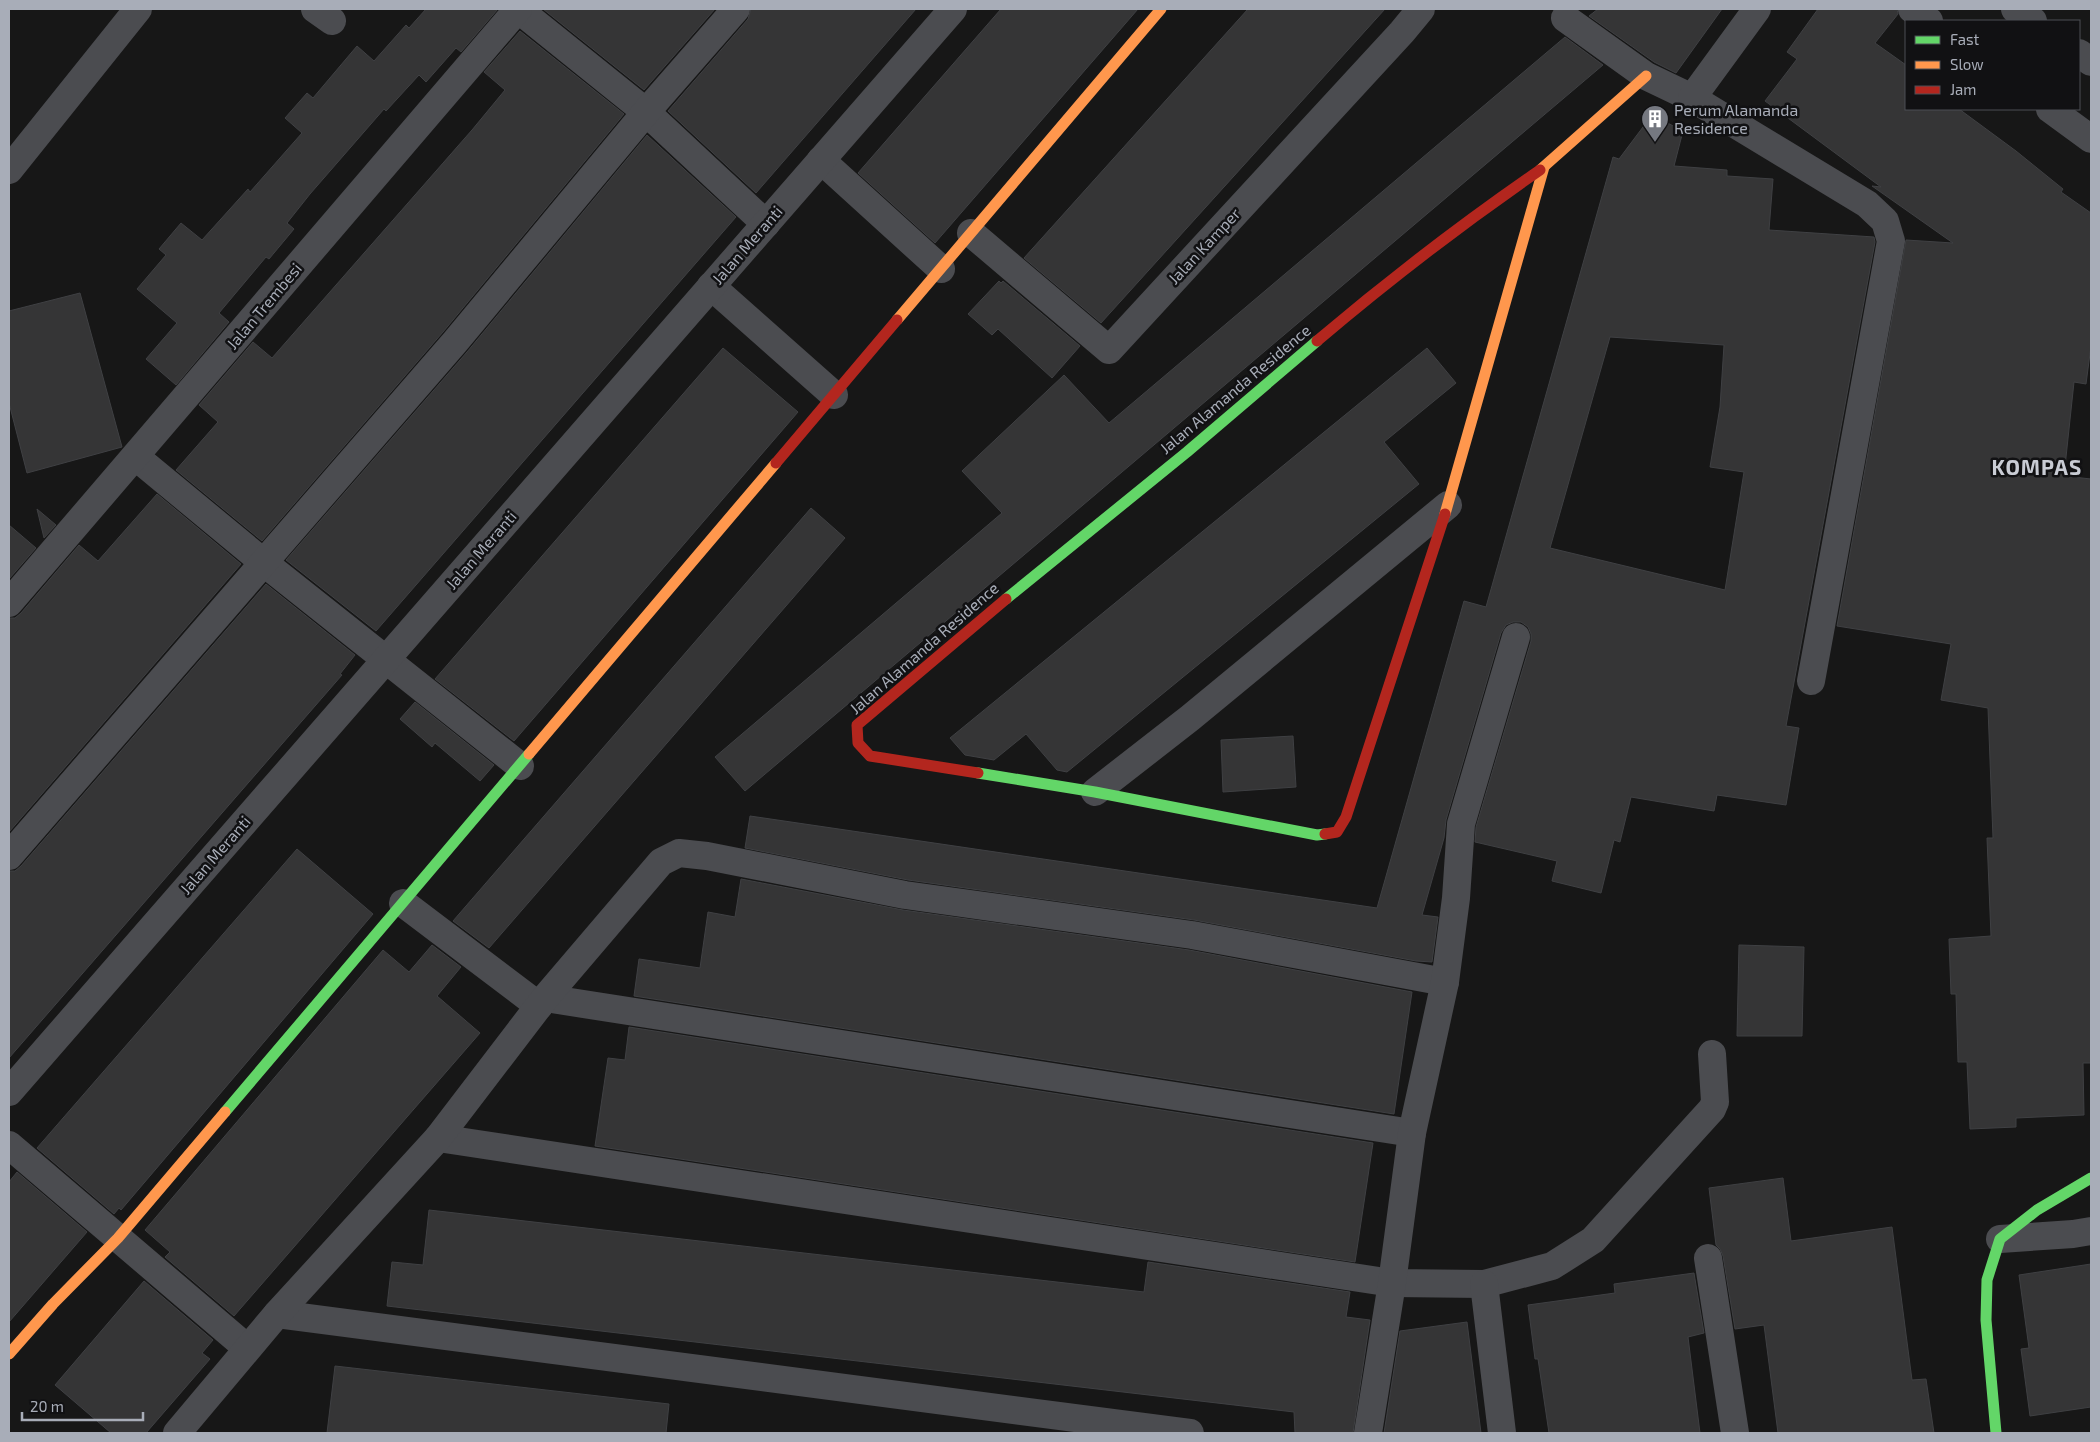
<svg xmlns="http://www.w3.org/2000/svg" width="2100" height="1442" font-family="'Exo 2',sans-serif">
<rect width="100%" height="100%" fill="#171717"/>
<g fill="#353536" stroke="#3f4043" fill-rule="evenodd">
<polygon points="426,9 498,9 461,52 456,48 426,82 419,75 386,111 384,109 310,194 287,223 294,229 269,259 266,257 219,313 229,322 176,385 146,359 177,323 137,289 166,255 159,249 181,223 202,240 248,189 250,192 302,133 285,118 307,93 313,98 357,46 374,61 406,25 409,28"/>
<polygon points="543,9 715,9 644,90"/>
<polygon points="751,9 916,9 756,193 668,111 748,19"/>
<polygon points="1001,9 1138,9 935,243 858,173"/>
<polygon points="1248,9 1385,9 1101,323 1024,258"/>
<polygon points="1598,9 1722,9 1676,73 1654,62 1589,16"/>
<polygon points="1818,9 1897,9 1898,14 1875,43 1906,65 1906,109 1959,109 2016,151 2063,189 2061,192 2091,213 2091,346 2086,384 2074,382 2064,476 2091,479 2091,1063 2083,1063 2084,1115 2016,1118 2016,1127 1970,1129 1967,1062 1958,1062 1956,994 1951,994 1949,939 1991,936 1987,838 1993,838 1988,708 1941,700 1951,644 1837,626 1906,240 1953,243 1872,186 1881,187 1765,101 1797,59 1787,52"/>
<polygon points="520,31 624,114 443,332 262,541 176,470 218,422 199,405 253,342 272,358 472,130 505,90 484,72"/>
<polygon points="1565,37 1603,65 745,791 715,757 1002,513 962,471 1064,375 1109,423"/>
<path d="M1652 115 1683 131 1674 166 1727 170V176L1773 179 1769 230 1874 237 1875 242 1786 726 1799 728 1786 805 1717 795 1714 811 1631 797 1620 842 1614 840 1601 893 1552 881 1557 861 1475 842 1476 827 1531 641V634L1528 627 1521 622H1513L1506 625 1501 633 1446 820 1444 838 1422 915 1438 917 1432 962 1416 961 1194 920 908 880 745 848 750 816 1377 908 1464 601 1486 607 1613 157 1619 159ZM1610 337 1724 345 1720 407 1710 467 1744 472 1725 590 1550 548Z"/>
<polygon points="647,135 736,217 376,631 286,560 467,352"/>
<polygon points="999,281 1001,283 1003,281 1080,346 1052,378 998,329 992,335 968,314"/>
<polygon points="80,293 122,447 27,473 9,403 9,311"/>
<polygon points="723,348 798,412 514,741 435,679"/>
<polygon points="1427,348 1456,383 1384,442 1419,484 1067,772 1057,770 1026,734 994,760 965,755 950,738"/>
<polygon points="157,494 241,564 9,832 9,618 15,618 21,613 79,545 98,561"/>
<polygon points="811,508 845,538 489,948 453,921"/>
<polygon points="37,509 56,525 44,538"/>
<polygon points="9,525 36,548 9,579"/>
<polygon points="266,584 355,655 340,674 342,675 9,1058 9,871 15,871 21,866"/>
<polygon points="415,702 494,765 480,781 435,743 432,747 400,719"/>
<polygon points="1293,736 1296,787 1223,792 1221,740"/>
<polygon points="297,849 373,914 121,1210 119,1208 114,1214 37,1148"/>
<polygon points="741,879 903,910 1189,950 1412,992 1394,1114 634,996 639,959 700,968 708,912 735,917"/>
<polygon points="432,945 461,967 437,996 480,1033 234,1316 165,1257 170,1252 145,1230 383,950 409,972"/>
<polygon points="1739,945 1804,947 1802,1036 1737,1036"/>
<polygon points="629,1027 1373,1143 1355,1262 595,1146 608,1058 625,1060"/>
<polygon points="17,1172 87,1232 9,1322 9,1182"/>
<polygon points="1783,1178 1791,1241 1892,1227 1912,1380 1926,1379 1934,1433 1778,1433 1764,1325 1735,1329 1723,1256 1720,1249 1716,1245 1709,1188"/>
<polygon points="429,1210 1144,1292 1148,1262 1350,1292 1346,1317 1370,1320 1353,1433 1295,1433 1294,1412 387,1306 392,1262 423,1265"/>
<polygon points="2091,1264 2091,1407 2030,1416 2021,1349 2029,1348 2019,1275"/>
<polygon points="1694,1273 1704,1333 1688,1337 1700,1433 1549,1433 1538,1359 1535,1359 1528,1305 1615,1293 1614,1284"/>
<polygon points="144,1281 213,1340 202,1353 210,1359 146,1433 111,1433 55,1385"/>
<polygon points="1467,1322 1481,1433 1384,1433 1400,1331"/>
<polygon points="335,1366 669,1404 666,1433 327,1433"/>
</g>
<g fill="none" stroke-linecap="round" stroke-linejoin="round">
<g stroke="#4b4c50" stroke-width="28">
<polyline points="315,9 332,21"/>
<polyline points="518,9 646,112 766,224"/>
<polyline points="1912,9 1929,21"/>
<polyline points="2015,9 2033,21"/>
<polyline points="1565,18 1646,76 1692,98 1867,204 1885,221 1891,241 1811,681"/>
<polyline points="2079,53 2091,62"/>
<polyline points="1692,98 1757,9"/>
<polyline points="2050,109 2091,139"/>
<polyline points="821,160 941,269"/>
<polyline points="9,170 138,9"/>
<polyline points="971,233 1109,350 1402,32 1421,9"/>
<polyline points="711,286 834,395"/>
<polyline points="136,457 263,562 520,766"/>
<polyline points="9,603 518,9"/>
<polyline points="1095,792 1190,718 1448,505"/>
<polyline points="9,856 455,342 646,112 736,9"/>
<polyline points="403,903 539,1006"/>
<polyline points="545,998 1412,1133"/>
<polyline points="9,1092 953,9"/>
<polyline points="438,1138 1392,1283 1484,1284 1552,1266 1593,1240 1712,1109 1715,1102 1712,1054"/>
<polyline points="9,1145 247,1348"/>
<polyline points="2000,1239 2073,1234 2091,1231"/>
<polyline points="1708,1258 1735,1433"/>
<polyline points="1484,1284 1502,1433"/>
<polyline points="277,1314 1190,1433"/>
<polyline points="177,1433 277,1314 438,1138 545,998 661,862 679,853 707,856 905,895 1192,935 1445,982"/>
<polyline points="1368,1433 1392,1283 1412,1133 1445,982 1456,898 1461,824 1516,637"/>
</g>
<g stroke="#63d668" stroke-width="11">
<polyline points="1006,599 1187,452 1317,341"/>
<polyline points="978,773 1095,792 1317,835 1325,834"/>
<polyline points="225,1112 529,754"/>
<polyline points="1996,1433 1986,1320 1987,1280 2000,1239 2037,1210 2091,1178"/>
</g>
<g stroke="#ff974d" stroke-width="11">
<polyline points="1540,170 1646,76"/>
<polyline points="897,320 1161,9"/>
<polyline points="1445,514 1544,167"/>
<polyline points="529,754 776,463"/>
<polyline points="9,1354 53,1304 118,1238 225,1112"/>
</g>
<g stroke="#b3261e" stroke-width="11">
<path d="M1317 341C1389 280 1463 223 1540 170"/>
<polyline points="776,463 897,320"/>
<polyline points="978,773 870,756 858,743 857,725 1006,599"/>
<polyline points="1325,834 1337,832 1346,817 1445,514"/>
</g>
</g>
<defs>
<symbol id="building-pin" viewBox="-11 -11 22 30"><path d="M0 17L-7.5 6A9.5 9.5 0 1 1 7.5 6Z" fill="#757880" stroke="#111113"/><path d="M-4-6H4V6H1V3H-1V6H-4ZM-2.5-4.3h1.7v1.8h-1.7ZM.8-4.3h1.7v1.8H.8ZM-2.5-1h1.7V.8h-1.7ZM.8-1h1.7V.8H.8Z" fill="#fff"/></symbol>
</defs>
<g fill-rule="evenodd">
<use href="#building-pin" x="1639" y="103" width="32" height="43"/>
</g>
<g text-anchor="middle" stroke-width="5" stroke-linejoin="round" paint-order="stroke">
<g font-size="16" fill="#a8adb8" stroke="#111113" text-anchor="start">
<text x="1674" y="116">Perum Alamanda<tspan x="1674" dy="18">Residence</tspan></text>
</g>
<g font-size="16" fill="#a8adb8" stroke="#111113">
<text transform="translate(747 245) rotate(-49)" y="6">Jalan Meranti</text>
<text transform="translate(1204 246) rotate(-47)" y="6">Jalan Kamper</text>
<text transform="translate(264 306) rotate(-50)" y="6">Jalan Trembesi</text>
<text transform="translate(1235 389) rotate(-40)" y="6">Jalan Alamanda Residence</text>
<text transform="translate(481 550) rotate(-49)" y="6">Jalan Meranti</text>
<text transform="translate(924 648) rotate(-41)" y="6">Jalan Alamanda Residence</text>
<text transform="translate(215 855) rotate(-49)" y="6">Jalan Meranti</text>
</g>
<g font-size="21" font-weight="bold" letter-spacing="1" fill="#c9ccd4" stroke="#111113">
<text x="2037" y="475">KOMPAS</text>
</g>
</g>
<rect width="2100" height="1442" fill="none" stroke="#a8adb8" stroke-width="20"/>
<rect x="1905" y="20" width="175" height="90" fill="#111113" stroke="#4d4f55"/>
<rect x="1915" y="36" width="25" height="8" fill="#63d668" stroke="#4d4f55"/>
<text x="1950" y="45" font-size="15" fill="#a8adb8">Fast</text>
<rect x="1915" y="61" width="25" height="8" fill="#ff974d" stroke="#4d4f55"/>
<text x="1950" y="70" font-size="15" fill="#a8adb8">Slow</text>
<rect x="1915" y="86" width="25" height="8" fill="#b3261e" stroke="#4d4f55"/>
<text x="1950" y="95" font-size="15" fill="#a8adb8">Jam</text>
<path d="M22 1412v8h121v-8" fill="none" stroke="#a8adb8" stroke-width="2.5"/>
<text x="30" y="1412" font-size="15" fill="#a8adb8" stroke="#111113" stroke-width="4" paint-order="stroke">20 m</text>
</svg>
